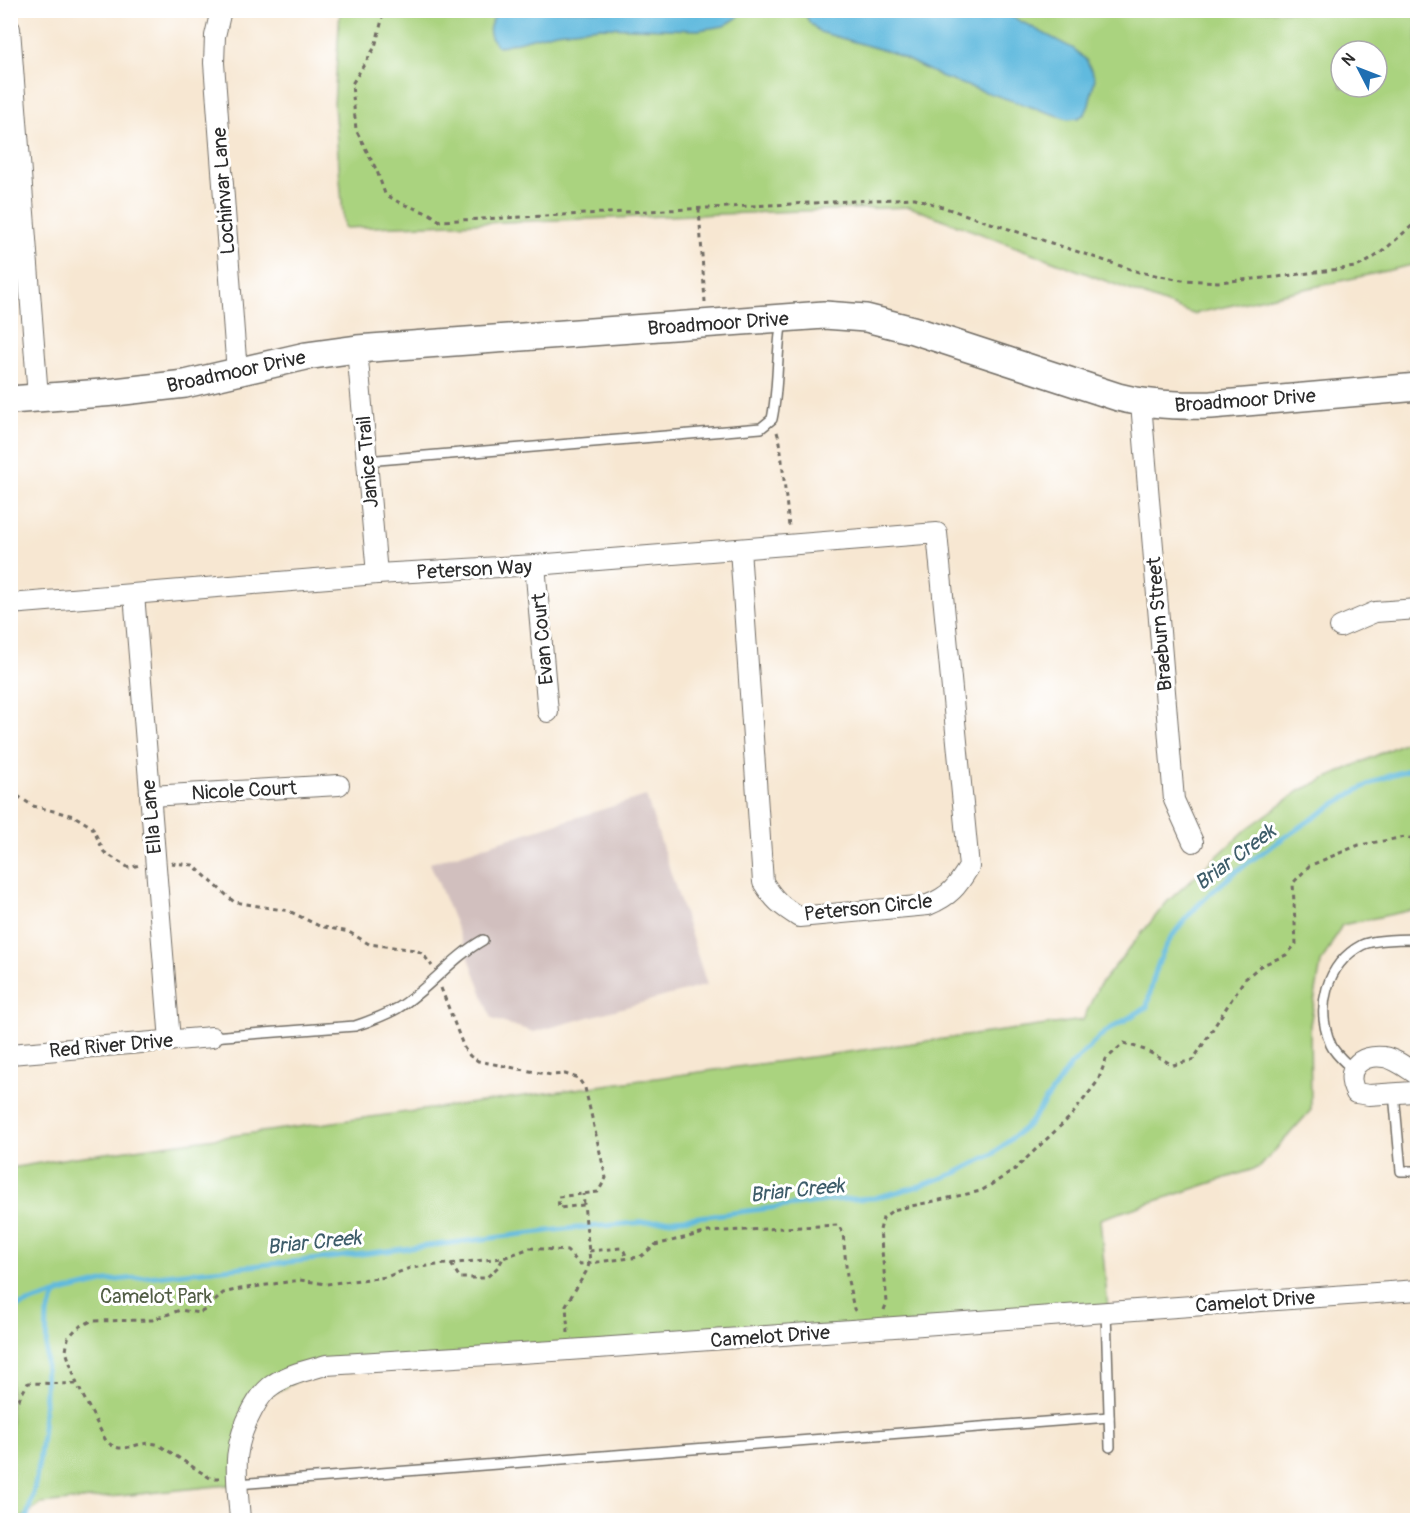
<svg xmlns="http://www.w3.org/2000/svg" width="1428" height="1531" font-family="Pangolin,sans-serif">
<rect width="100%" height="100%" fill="#fff"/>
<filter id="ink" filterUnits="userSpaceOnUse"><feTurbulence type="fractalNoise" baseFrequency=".0167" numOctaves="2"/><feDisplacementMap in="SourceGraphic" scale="12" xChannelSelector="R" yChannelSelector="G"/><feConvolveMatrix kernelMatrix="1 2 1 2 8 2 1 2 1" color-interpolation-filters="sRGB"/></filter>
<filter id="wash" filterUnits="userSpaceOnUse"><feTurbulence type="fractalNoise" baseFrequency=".008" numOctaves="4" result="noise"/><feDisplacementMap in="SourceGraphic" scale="24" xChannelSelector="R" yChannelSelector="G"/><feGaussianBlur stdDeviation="1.35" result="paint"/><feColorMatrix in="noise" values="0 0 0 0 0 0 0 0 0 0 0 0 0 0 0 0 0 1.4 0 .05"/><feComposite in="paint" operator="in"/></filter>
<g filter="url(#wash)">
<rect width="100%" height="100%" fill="#f7e7d2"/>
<polygon fill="#d1bfbe" points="646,796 707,985 534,1032 492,1019 466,950 430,863"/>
<g fill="#aad37f" stroke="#6a7f55" stroke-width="1.5" fill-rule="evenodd">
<path d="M340 11H1417V264L1193 314 910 207 344 228 334 105ZM1341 51H1377V87H1341Z"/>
<polygon points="1417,738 1417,909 1342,925 1321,963 1310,1025 1311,1110 1260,1167 1100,1219 1108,1309 326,1365 257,1402 237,1484 41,1504 19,1520 11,1520 11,1168 69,1158 1083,1020 1098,987 1167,902 1248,828 1301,790 1412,739"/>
</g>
<g fill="#60bade" stroke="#467284" stroke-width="1.5">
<path d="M499 11V10L741 11 737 18 724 26 698 30 600 27 556 32 498 47C485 33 488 25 499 11Z"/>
<polygon points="803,11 1001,11 1074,49 1087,61 1095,78 1089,105 1085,114 1078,118 1068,119 946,79 893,53 820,32 810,23"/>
</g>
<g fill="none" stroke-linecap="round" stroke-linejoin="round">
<g stroke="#60bade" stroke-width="5">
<path d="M10 1309 65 1291 107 1281 337 1257 565 1229 683 1219 835 1200 874 1198 920 1186 956 1173 993 1154 1029 1124 1071 1065 1105 1032 1147 1007C1152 982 1157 960 1171 938 1204 890 1255 857 1303 825 1338 802 1375 775 1418 768"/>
<path d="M26 1520C47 1454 45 1382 47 1314L56 1295"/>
</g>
</g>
</g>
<g filter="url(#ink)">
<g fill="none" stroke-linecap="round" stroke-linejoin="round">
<defs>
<g id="lane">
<path d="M366 461 761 428 772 419C779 386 776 353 782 320"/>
<path d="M212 1037 355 1026C370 1021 384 1016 398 1008 429 989 451 958 483 940"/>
<path d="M1352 1069C1345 1062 1335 1054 1331 1045 1315 1009 1326 964 1362 945 1374 939 1404 939 1418 939"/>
<polyline points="1394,1093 1401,1171 1418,1171"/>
<polyline points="1106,1311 1110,1447"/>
<polyline points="237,1484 1109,1417"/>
</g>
<g id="street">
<polyline points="221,10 215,36 214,63 237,373"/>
<polyline points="10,29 38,397"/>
<polyline points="357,349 377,574"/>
<polyline points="1141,403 1174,800 1193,842"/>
<polyline points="535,565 548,712"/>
<polyline points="134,594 170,1041"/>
<path d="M10 604 377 574 535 565 937 533 969 867C957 887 950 896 928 905L799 917C781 906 774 900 763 882L740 549"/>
<polyline points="1340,627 1375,612 1418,609"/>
<polyline points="150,796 339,785"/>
<polyline points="10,1054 212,1037"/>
<path d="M1418 1075C1408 1069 1396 1059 1384 1057 1360 1054 1343 1070 1356 1093L1369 1095 1413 1092 1418 1089"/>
<path d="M240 1520C237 1475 230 1450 253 1409 258 1400 265 1389 274 1384 289 1374 309 1370 326 1365L569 1350 1418 1290"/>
</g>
<path id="secondary" d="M10 400 115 392 185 384 306 356 357 349 824 315 866 318 913 330 1118 397C1148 405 1179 406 1211 405L1418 387"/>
</defs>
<use href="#lane" stroke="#726d65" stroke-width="12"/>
<use href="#street" stroke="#726d65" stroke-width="22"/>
<use href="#secondary" stroke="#726d65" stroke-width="30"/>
<g stroke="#726d65" stroke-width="3" stroke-dasharray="4.5 4.5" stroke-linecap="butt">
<path d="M392 10 383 16 375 47 352 84 356 130 377 171 385 194 400 203 430 214 440 221 915 198 1139 272 1182 280 1218 282 1277 277 1356 267C1381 257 1397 237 1418 221"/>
<polyline points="699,208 705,302"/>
<polyline points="777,432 780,442 789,527"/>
<polyline points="10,791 33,806 74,816 92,827 104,852 129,868 139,865"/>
<polyline points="171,863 193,865 234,902 289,911 319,926 349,932 369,944 416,950 423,954 432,966"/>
<polyline points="441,988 464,1048 470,1056 478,1061 551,1075 565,1074 578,1078 585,1088 606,1178 598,1192 558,1197 559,1208 584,1205"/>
<polyline points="589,1251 621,1248 624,1251 627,1258"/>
<polyline points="451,1264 460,1278 486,1278 499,1266 503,1258"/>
<polyline points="884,1310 887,1302 880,1230 883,1218 893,1210 981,1191 1013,1171 1071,1116 1098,1081 1106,1059 1124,1043 1145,1050 1173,1065 1193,1060 1244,980 1260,966 1286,955 1296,944 1293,883 1309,866 1359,845 1406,837 1418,841"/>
<polyline points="568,1333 566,1305 586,1272 590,1262 583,1194"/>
<polyline points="10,1404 19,1399 28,1383 77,1384"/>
<path d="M219 1478H210L159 1445C137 1437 122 1460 105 1439L77 1384 66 1351 68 1338 77 1328 91 1321 152 1320 180 1310 199 1313 207 1309 223 1293 240 1289 300 1280 326 1284 386 1277 410 1268 503 1258 530 1248 567 1251 580 1264 640 1257 655 1245 708 1232 838 1225 843 1233 847 1276 854 1309 856 1312"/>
</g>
<use href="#lane" stroke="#fff" stroke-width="9"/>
<use href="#street" stroke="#fff" stroke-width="20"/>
<use href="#secondary" stroke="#fff" stroke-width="27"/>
</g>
</g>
<g text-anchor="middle" stroke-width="6" stroke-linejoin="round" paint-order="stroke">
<g font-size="20" fill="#2b2b2b" stroke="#fff">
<text transform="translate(223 191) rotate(-94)" y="7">Lochinvar Lane</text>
<text transform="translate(718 323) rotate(-4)" y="7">Broadmoor Drive</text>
<text transform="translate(236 371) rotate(-12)" y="7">Broadmoor Drive</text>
<text transform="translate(1245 400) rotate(-4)" y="7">Broadmoor Drive</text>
<text transform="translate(367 462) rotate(-95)" y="7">Janice Trail</text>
<text transform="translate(474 569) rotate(-3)" y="7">Peterson Way</text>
<text transform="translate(1159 624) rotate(-95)" y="7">Braeburn Street</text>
<text transform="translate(542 639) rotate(-95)" y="7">Evan Court</text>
<text transform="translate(244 790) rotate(-3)" y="7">Nicole Court</text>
<text transform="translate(151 817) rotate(-95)" y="7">Ella Lane</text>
<text transform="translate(868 907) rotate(-6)" y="7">Peterson Circle</text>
<text transform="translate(111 1045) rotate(-5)" y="7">Red River Drive</text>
<text transform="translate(1255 1301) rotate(-4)" y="7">Camelot Drive</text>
<text transform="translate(770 1336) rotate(-4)" y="7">Camelot Drive</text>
</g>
<g font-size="20" fill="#515d44" stroke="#fff">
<text x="156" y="1303">Camelot Park</text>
</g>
<g font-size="21" font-style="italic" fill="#3e5d6a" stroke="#fff">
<text transform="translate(1235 857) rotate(-37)" y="7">Briar Creek</text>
<text transform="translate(797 1190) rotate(-6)" y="7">Briar Creek</text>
<text transform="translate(314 1242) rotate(-6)" y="7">Briar Creek</text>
</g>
</g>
<rect width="1428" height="1531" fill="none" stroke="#fff" stroke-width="36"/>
<g transform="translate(1359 69) rotate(312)"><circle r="28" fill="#ffffff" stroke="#aaaaaa" stroke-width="1.5"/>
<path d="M0-4.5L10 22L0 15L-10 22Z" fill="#1f6fb2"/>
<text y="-9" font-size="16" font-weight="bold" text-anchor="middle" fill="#2b2b2b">N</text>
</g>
</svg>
